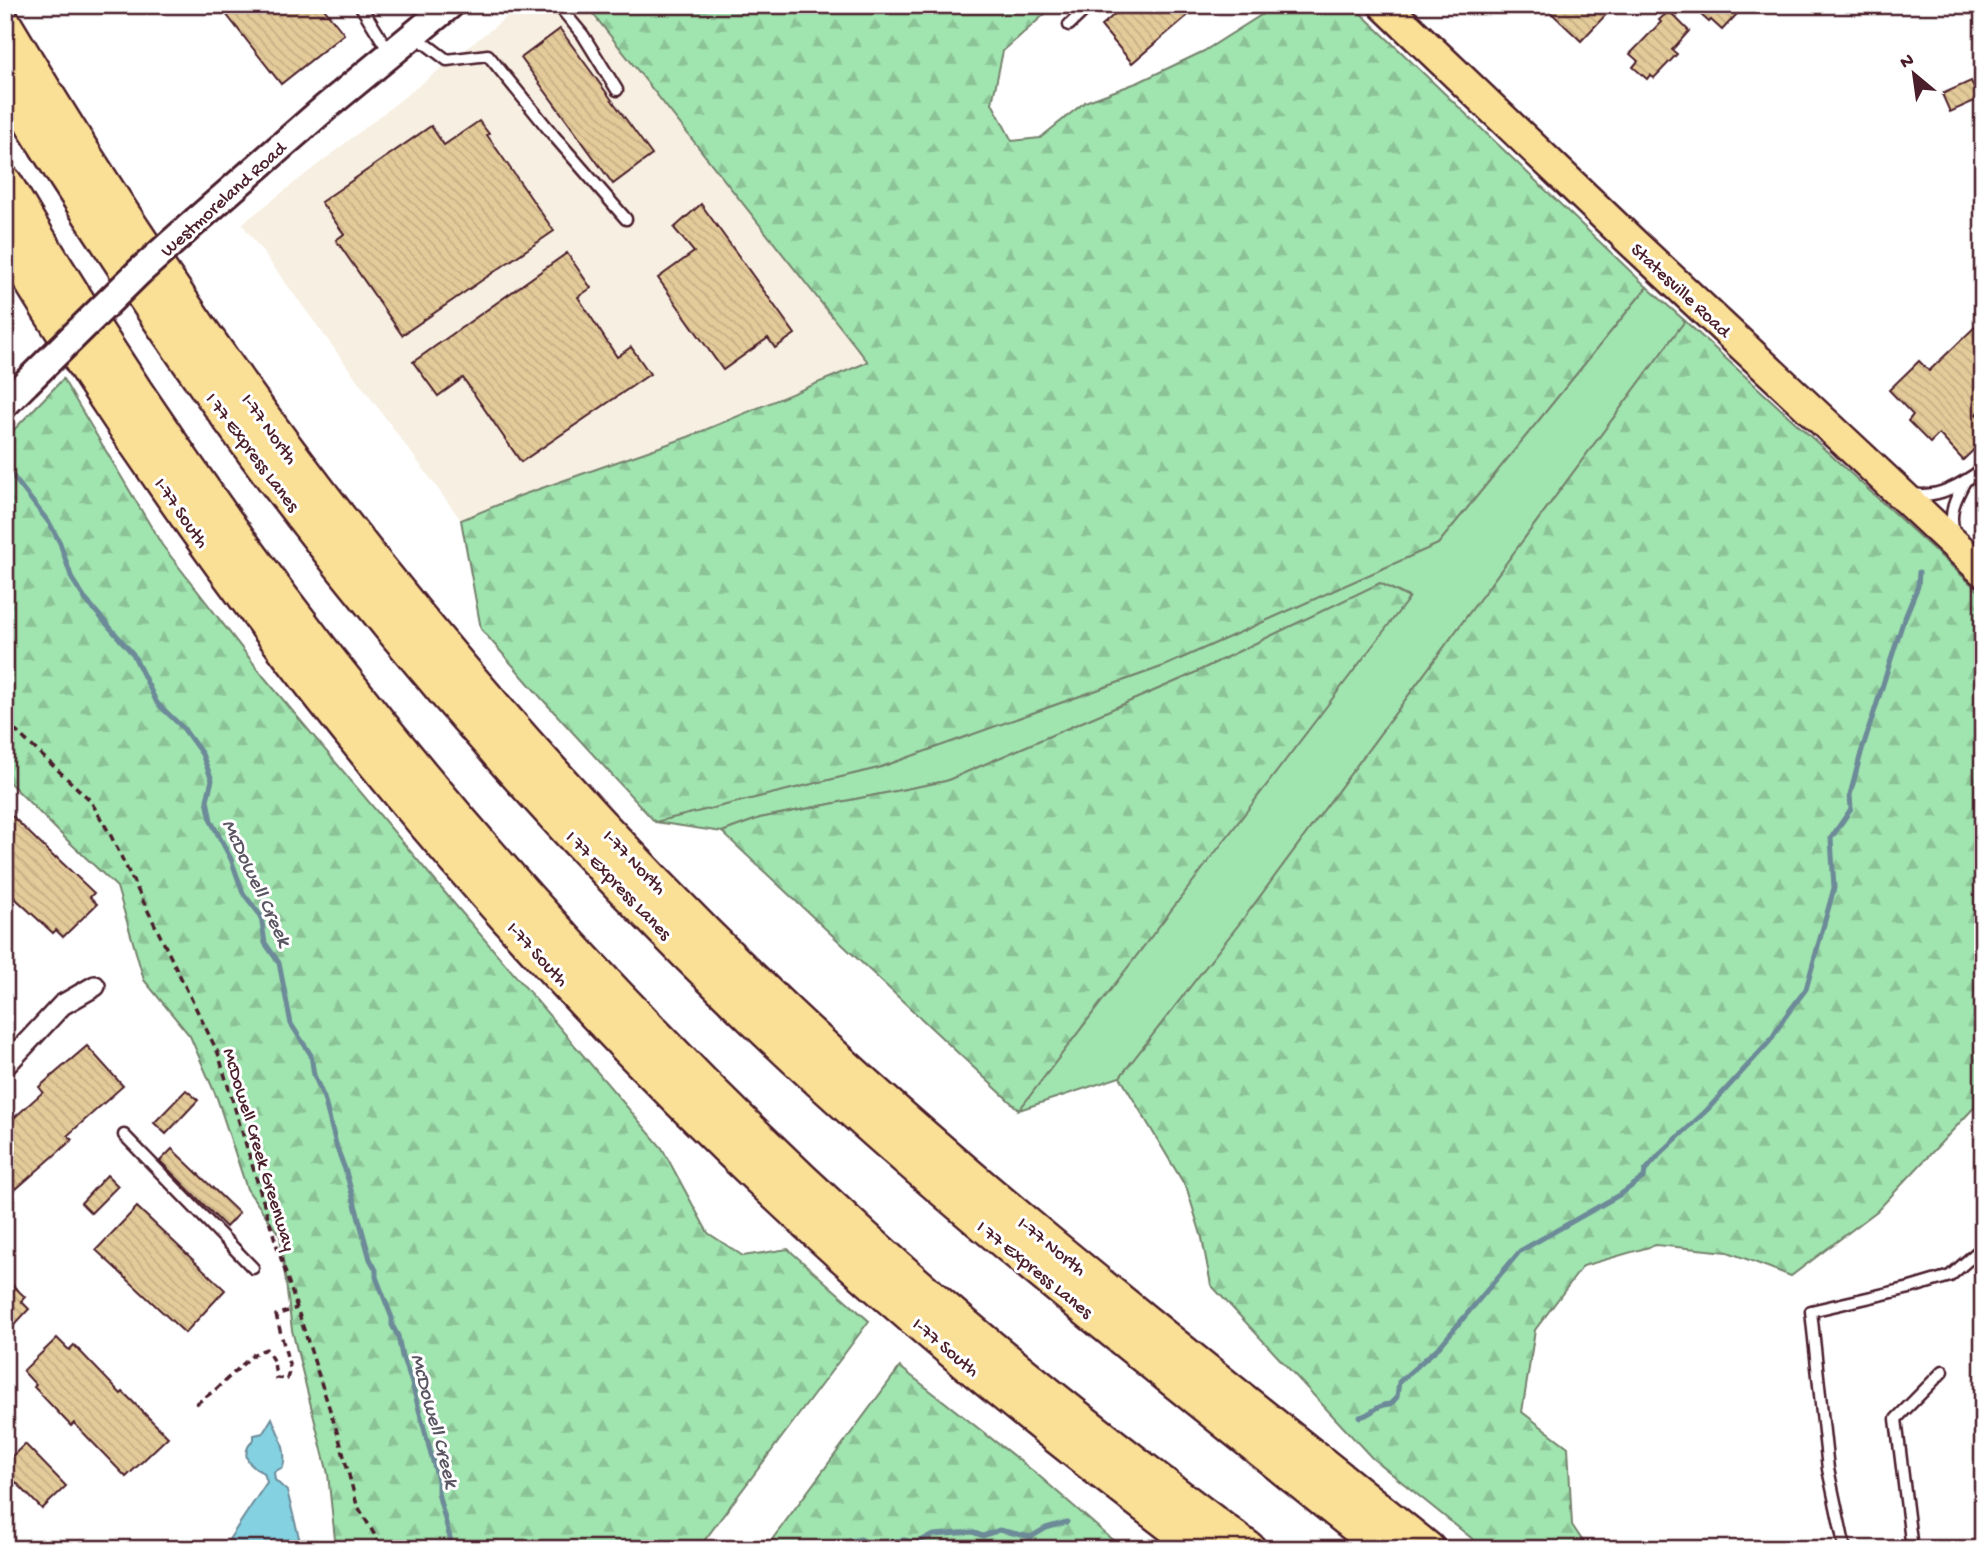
<svg xmlns="http://www.w3.org/2000/svg" width="1988" height="1554" font-family="'Gochi Hand',sans-serif">
<defs>
<pattern id="forest-firs" width="22" height="20" patternUnits="userSpaceOnUse" patternTransform="scale(1.75)"><rect width="22" height="20" fill="#a0e4af"/><path d="M5 1l3.5 6h-7zM16 11l3.5 6h-7z" fill="#8bc397"/></pattern>
<pattern id="building-back-hatch" width="6" height="6" patternUnits="userSpaceOnUse" patternTransform="scale(1.75)"><rect width="6" height="6" fill="#e4cb9a"/><path d="M-1 5l2 2M0 0l6 6M5-1l2 2" fill="none" stroke="#c5ae85"/></pattern>
</defs>
<rect width="100%" height="100%" fill="#fff"/>
<filter id="ink" filterUnits="userSpaceOnUse"><feTurbulence type="fractalNoise" baseFrequency=".0143" numOctaves="2"/><feDisplacementMap in="SourceGraphic" scale="14" xChannelSelector="R" yChannelSelector="G"/><feConvolveMatrix kernelMatrix="1 2 1 2 8 2 1 2 1" color-interpolation-filters="sRGB"/></filter>
<g filter="url(#ink)">
<polygon fill="#f7efe1" points="522,5 586,5 868,362 688,437 522,495 461,520 242,224"/>
<polygon fill="#a0e4af" stroke="#75826d" stroke-width="2" points="1647,287 1685,321 1247,914 1120,1077 1019,1110 1409,597 1380,583 1184,678 946,781 760,818 722,832 655,822 878,768 1164,666 1438,544"/>
<g fill="url(#forest-firs)" stroke="#75826d" stroke-width="2">
<polygon points="586,5 1055,5 1003,51 992,103 1012,141 1040,138 1085,102 1139,82 1204,51 1277,5 1352,5 1647,287 1438,544 1164,666 878,768 655,822 543,700 481,629 461,520 522,495 688,437 868,362"/>
<polygon points="1685,321 1983,595 1983,1098 1877,1211 1791,1276 1728,1252 1656,1245 1583,1266 1535,1330 1522,1412 1568,1447 1572,1525 1588,1549 1485,1549 1372,1458 1211,1285 1202,1238 1187,1189 1120,1077 1247,914"/>
<polygon points="63,379 162,545 264,677 457,907 662,1148 708,1233 743,1256 788,1249 869,1321 698,1549 336,1549 328,1474 292,1330 280,1236 247,1189 217,1098 190,1036 144,980 117,887 65,838 5,778 5,439"/>
<polygon points="1380,583 1409,598 1019,1110 722,832 760,818 946,781 1184,678"/>
<polygon points="900,1367 1038,1475 1123,1549 765,1549"/>
</g>
<path fill="#83d1e1" stroke="#6c8a98" stroke-width="2" d="M272 1418C278 1434 288 1450 283 1467L274 1472 275 1480 287 1491 302 1549H227L228 1541 267 1482 264 1473C248 1466 239 1454 254 1439V1435L263 1433Z"/>
<g fill="none" stroke-linecap="round" stroke-linejoin="round">
<g stroke="#6c8a98" stroke-width="5">
<polyline points="12,475 50,524 60,543 72,579 85,599 133,654 157,703 183,728 202,754 212,780 207,800 211,821 231,859 243,893 261,916 265,943 279,963 291,1024 311,1055 314,1075 324,1098 337,1148 346,1172 370,1259 376,1270 376,1277 392,1318 392,1325 398,1336 402,1356 411,1380 438,1480 438,1493 453,1549"/>
<path d="M1360 1417C1373 1414 1375 1405 1391 1404L1397 1397 1399 1382 1440 1346 1520 1251 1621 1194 1644 1177 1645 1171 1660 1154 1707 1110 1770 1041 1785 1017 1806 989 1834 888 1831 838 1851 809 1850 795 1861 753 1902 625 1918 586 1919 572"/>
<polyline points="827,1549 833,1544 861,1539 869,1544 904,1540 914,1543 934,1535 972,1532 983,1536 999,1530 1031,1537 1046,1528 1067,1522"/>
</g>
</g>
<g fill="url(#building-back-hatch)" stroke="#4a1f2b" stroke-width="2">
<polygon points="219,5 321,5 344,34 281,84"/>
<polygon points="1125,5 1200,5 1132,63 1101,26"/>
<polygon points="1543,5 1615,5 1581,41"/>
<polygon points="1690,5 1728,5 1737,14 1722,30 1711,20 1709,22"/>
<polygon points="1669,11 1689,31 1672,50 1677,54 1654,78 1650,75 1647,79 1633,67 1638,61 1630,54 1661,22 1659,20"/>
<polygon points="560,29 652,155 613,184 521,58"/>
<polygon points="1971,81 1979,99 1950,112 1942,94"/>
<polygon points="479,121 489,134 487,135 554,231 402,335 336,240 344,234 321,202 431,126 444,145"/>
<polygon points="701,204 795,334 775,348 768,338 723,370 658,278 694,252 674,228"/>
<polygon points="567,253 591,288 578,297 617,357 631,347 650,374 521,462 463,378 438,396 413,362"/>
<polygon points="1983,319 1983,407 1976,414 1983,421 1983,441 1963,460 1939,434 1930,443 1908,421 1913,415 1889,390 1919,361 1929,371"/>
<polygon points="5,809 55,858 56,857 94,893 90,897 97,904 63,937 56,930 53,933 5,889"/>
<polygon points="87,1046 123,1086 68,1135 72,1140 16,1189 5,1177 5,1126 43,1092 39,1087"/>
<polygon points="186,1090 198,1100 166,1134 154,1123"/>
<polygon points="172,1149 239,1213 226,1227 160,1161"/>
<polygon points="107,1175 118,1186 91,1213 81,1203"/>
<polygon points="137,1207 225,1290 185,1333 96,1250"/>
<polygon points="5,1278 25,1297 21,1301 29,1309 5,1335"/>
<polygon points="57,1338 69,1350 74,1345 121,1394 123,1392 168,1437 126,1477 74,1423 71,1426 34,1387 36,1385 23,1371"/>
<polygon points="25,1444 66,1486 42,1509 5,1471 5,1463"/>
</g>
<g fill="none" stroke-linecap="round" stroke-linejoin="round">
<defs>
<g id="lane">
<polyline points="360,5 390,53"/>
<polyline points="558,5 583,35 617,90"/>
<polyline points="1069,25 1090,5"/>
<polyline points="414,35 447,60 488,55 554,136 626,219"/>
<path d="M1913 494C1939 499 1963 483 1983 469"/>
<path d="M1954 531C1948 512 1956 498 1965 481"/>
<polyline points="124,1135 253,1268"/>
<polyline points="1845,1549 1828,1469 1811,1311 1910,1288 1950,1276 1983,1247"/>
<polyline points="1912,1549 1896,1419 1943,1371"/>
</g>
<polyline id="street" points="5,1066 62,1005 95,986"/>
<g id="secondary">
<polyline points="197,220 326,107 450,5"/>
<polyline points="5,404 26,383"/>
</g>
<polyline id="primary" points="1384,5 1634,244 1983,571"/>
<g id="highway">
<path d="M5 25C220 388 482 724 789 1014 991 1205 1212 1374 1428 1549"/>
<path d="M5 80C87 214 173 344 266 469 417 670 585 859 767 1032 962 1217 1175 1380 1384 1549"/>
<path d="M5 183C239 580 524 927 864 1237 986 1348 1117 1451 1249 1549"/>
<path d="M5 239C234 618 518 963 847 1260 960 1362 1080 1457 1202 1549"/>
</g>
</defs>
<use href="#lane" stroke="#4a1f2b" stroke-width="15"/>
<use href="#street" stroke="#4a1f2b" stroke-width="24"/>
<use href="#secondary" stroke="#4a1f2b" stroke-width="32"/>
<use href="#primary" stroke="#4a1f2b" stroke-width="35"/>
<use href="#highway" stroke="#4a1f2b" stroke-width="38"/>
<g stroke="#4a1f2b" stroke-width="3.5" stroke-dasharray="7 5" stroke-linecap="butt">
<polyline points="5,721 90,800 110,834 218,1053 276,1243 339,1438 357,1505 383,1549"/>
<polyline points="196,1404 215,1390 254,1354 266,1349 274,1362 276,1378 287,1379 290,1368 276,1315 297,1308"/>
</g>
<use href="#lane" stroke="#fff" stroke-width="10"/>
<use href="#street" stroke="#fff" stroke-width="19"/>
<use href="#secondary" stroke="#fff" stroke-width="26"/>
<use href="#primary" stroke="#fadf96" stroke-width="30"/>
<use href="#highway" stroke="#fadf96" stroke-width="33"/>
<defs>
<polyline id="secondary-bridge" points="26,383 139,272 197,220"/>
</defs>
<use href="#secondary-bridge" stroke="#4a1f2b" stroke-width="32" stroke-linecap="butt"/>
<use href="#secondary-bridge" stroke="#fff" stroke-width="26"/>
</g>
</g>
<g text-anchor="middle" stroke-width="6" stroke-linejoin="round" paint-order="stroke">
<g font-size="19" fill="#4a1f2b" stroke="#fff">
<text transform="translate(222 198) rotate(-42)" y="7">Westmoreland Road</text>
<text transform="translate(1682 289) rotate(43)" y="7">Statesville Road</text>
<text transform="translate(271 428) rotate(54)" y="7">I-77 North</text>
<text transform="translate(254 451) rotate(53)" y="7">I 77 Express Lanes</text>
<text transform="translate(183 512) rotate(55)" y="7">I-77 South</text>
<text transform="translate(636 861) rotate(46)" y="7">I-77 North</text>
<text transform="translate(620 884) rotate(46)" y="7">I 77 Express Lanes</text>
<text transform="translate(539 953) rotate(47)" y="7">I-77 South</text>
<text transform="translate(261 1149) rotate(73)" y="7">McDowell Creek Greenway</text>
<text transform="translate(1053 1245) rotate(39)" y="7">I-77 North</text>
<text transform="translate(1036 1268) rotate(39)" y="7">I 77 Express Lanes</text>
<text transform="translate(947 1346) rotate(40)" y="7">I-77 South</text>
</g>
<g font-size="21" font-style="italic" fill="#5b5462" stroke="#fff">
<text transform="translate(258 882) rotate(65)" y="7">McDowell Creek</text>
<text transform="translate(436 1420) rotate(75)" y="7">McDowell Creek</text>
</g>
</g>
<rect width="1988" height="1554" fill="none" stroke="#fff" stroke-width="28"/>
<rect x="14" y="14" width="1960" height="1526" fill="none" stroke="#4a1f2b" stroke-width="2.5" filter="url(#ink)"/>
<g transform="translate(1914 74) rotate(331)" stroke="#ffffff" stroke-width="5" paint-order="stroke">
<path d="M0-5L12 26L0 18L-12 26Z" fill="#4a1f2b"/>
<text y="-10" font-size="19" font-weight="bold" text-anchor="middle" fill="#4a1f2b">N</text>
</g>
</svg>
